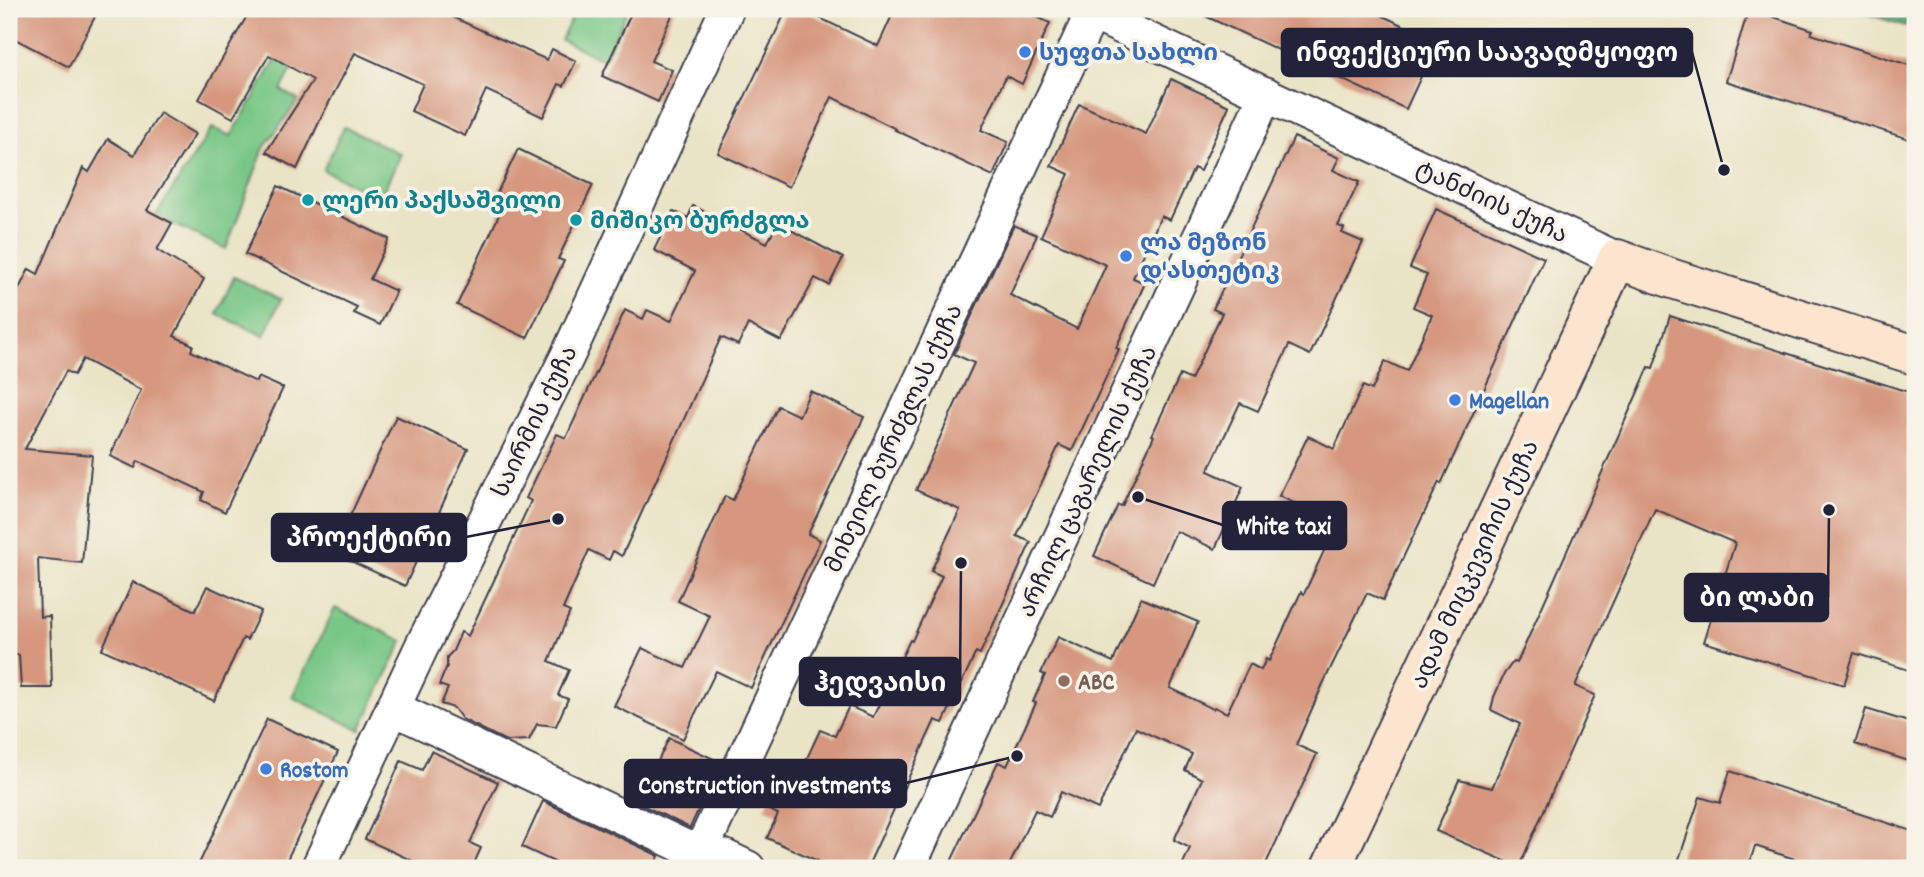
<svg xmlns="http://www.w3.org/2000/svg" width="1924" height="877" font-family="Dekko,'Noto Sans Georgian',sans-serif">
<rect width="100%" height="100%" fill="#f7f3e8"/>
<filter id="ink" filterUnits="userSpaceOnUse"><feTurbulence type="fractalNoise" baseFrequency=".0143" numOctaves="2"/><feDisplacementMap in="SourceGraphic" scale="14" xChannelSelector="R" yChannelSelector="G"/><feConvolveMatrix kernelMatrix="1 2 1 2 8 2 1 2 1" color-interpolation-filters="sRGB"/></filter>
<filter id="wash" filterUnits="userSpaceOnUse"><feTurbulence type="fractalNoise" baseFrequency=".00686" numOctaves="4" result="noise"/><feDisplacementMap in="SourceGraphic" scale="28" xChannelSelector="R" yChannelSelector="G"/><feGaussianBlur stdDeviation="1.57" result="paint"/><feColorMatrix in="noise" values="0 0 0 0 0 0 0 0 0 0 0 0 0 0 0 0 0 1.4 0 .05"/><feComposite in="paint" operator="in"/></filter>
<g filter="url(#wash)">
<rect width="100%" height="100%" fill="#eae4c6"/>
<g fill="#79c786" stroke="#4e7460" stroke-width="2">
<polygon points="306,9 324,9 281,90 298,100 264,148 226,249 171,223 99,334 115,279 212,128 231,136"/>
<polygon points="576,9 628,9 604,60 561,40"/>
<polygon points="344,127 401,154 380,198 323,170"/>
<polygon points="234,277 281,299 264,336 217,314"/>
<polygon points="335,608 403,641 360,730 292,697"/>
</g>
<polygon fill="#62ac73" stroke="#426757" stroke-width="2" points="1851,9 1915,9 1915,29"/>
<g id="blocks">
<g fill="#d6977e">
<polygon points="9,9 99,9 69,67 9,36"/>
<polygon points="251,9 435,9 547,60 552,49 576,61 564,86 559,84 543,117 486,90 465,136 411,111 423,84 355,53 322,116 297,169 266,152 313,80 269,55 233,118 199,99"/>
<polygon points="633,9 675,9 651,61 672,70 658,102 602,76"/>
<polygon points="787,9 801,9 878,46 895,9 1020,9 1050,23 1022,84 1006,76 981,130 1008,142 993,176 895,130 896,129 832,97 789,187 718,153"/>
<polygon points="1190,9 1385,9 1381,15 1427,37 1414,66 1424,70 1406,109"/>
<polygon points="1749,9 1813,30 1811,34 1915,67 1915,141 1726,81"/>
<polygon points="1171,79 1229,106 1200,171 1194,168 1170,220 1161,216 1133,278 1145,283 1116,348 1119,349 1072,451 1059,445 1017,536 1031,542 980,654 976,652 943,723 935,720 867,868 833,868 767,838 778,814 765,808 781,775 796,782 820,730 835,736 849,706 873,717 910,640 912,641 942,576 931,571 960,510 916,490 974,363 954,354 1014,225 1037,235 1010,295 1077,329 1106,265 1041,236 1069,174 1051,166 1079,104 1146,134"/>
<polygon points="160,113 195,134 147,210 172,223 157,250 204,279 174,336 193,345 191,351 256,382 258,377 283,388 225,512 201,500 204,492 138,461 135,468 110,456 141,390 83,359 74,375 66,371 25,449 92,455 82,563 38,558 40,617 50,616 52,688 21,688 19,655 9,655 9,308 29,269 38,274 83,168 89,172 108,139 134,155"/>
<polygon points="1294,137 1339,158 1333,170 1359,182 1338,226 1344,228 1342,233 1363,242 1310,355 1289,345 1258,411 1240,403 1208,471 1243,487 1215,549 1176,531 1153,583 1094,556 1118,505 1122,506 1154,436 1152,435 1180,375 1191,380 1222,313 1213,309"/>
<polygon points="518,149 593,185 558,259 564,261 527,338 457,305 507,198 497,193"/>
<polygon points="278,186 389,239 370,279 396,291 380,325 354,313 357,307 245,254"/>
<polygon points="693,206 767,243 778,223 843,258 829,285 815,278 781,341 748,324 738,345 721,337 622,556 613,551 609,560 589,550 563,609 570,612 549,661 569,670 558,695 568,699 556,726 537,724 529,740 506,741 462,719 454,708 441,704 448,688 439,685 447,666 447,657 453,651 461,632 468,636 531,501 526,498 557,434 566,438 625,310 643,319 647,310 671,321 695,271 654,250 673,211 688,218"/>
<polygon points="1436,209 1544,258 1441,484 1439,482 1383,600 1367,593 1322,686 1296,745 1317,754 1264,868 1181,868 1190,848 1174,840 1202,779 1185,770 1192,754 1136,728 1098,809 1061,792 1050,817 1035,810 1008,868 948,868 998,762 1007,766 1036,703 1033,702 1045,675 1041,673 1058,637 1113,662 1141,598 1198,622 1170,688 1213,709 1214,707 1227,713 1250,664 1261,670 1266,659 1269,661 1301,592 1304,594 1337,523 1279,496 1308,436 1334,449 1363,386 1372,390 1385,361 1407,371 1432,315 1413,307 1427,275 1410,268"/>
<polygon points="1670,316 1915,394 1915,672 1854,653 1844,685 1704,642 1735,543 1655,509 1575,686 1595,695 1519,867 1436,831 1459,780 1492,788 1520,724 1491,710 1494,697 1504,674 1513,662 1517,663 1649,367 1653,368"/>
<polygon points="810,391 864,417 808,534 820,540 751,688 716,671 683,739 614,706 642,648 685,668 710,616 678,601 725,496 733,500 778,406 799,416"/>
<polygon points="396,416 468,449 405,586 333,553"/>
<polygon points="133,582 195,611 207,586 261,611 247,640 243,638 214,701 102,649"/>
<polygon points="1866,709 1915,724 1915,763 1855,744"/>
<polygon points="267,719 338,752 283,868 197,868"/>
<polygon points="669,738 720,762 690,828 638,803"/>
<polygon points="431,751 498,782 470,843 481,848 472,868 428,868 365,839 401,761 422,770"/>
<polygon points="1730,771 1915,832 1915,868 1822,868 1755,846 1748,868 1676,868 1700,797 1720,803"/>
<polygon points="543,801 659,856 653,868 567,868 522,847"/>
</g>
</g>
</g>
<g filter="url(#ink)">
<use href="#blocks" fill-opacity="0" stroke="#403f50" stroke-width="2"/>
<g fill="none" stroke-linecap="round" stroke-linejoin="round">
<defs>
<g id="street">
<polyline points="1083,9 1617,259"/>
<polyline points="393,708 683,846 723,856 748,868"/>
<polyline points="318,868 421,648 567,357 727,9"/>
<polyline points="693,868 1094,9"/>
<polyline points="908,868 1266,94"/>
</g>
<polyline id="secondary" points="1331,868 1617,259 1673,279 1915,355"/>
</defs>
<use href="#street" stroke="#403f50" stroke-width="37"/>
<use href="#secondary" stroke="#403f50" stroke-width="42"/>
<use href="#street" stroke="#fff" stroke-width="33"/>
<use href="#secondary" stroke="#fce5cf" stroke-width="38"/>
</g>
</g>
<g fill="#3f7fe0" stroke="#f7f3e8" stroke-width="2.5">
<circle cx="1025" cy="52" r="7"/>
<circle cx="1126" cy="256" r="7"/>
<circle cx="1455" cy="400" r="7"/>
<circle cx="266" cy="769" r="7"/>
</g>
<g fill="#0f9aa8" stroke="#f7f3e8" stroke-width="2.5">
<circle cx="308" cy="200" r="7"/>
<circle cx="576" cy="220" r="7"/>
</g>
<circle fill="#8d6e63" stroke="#f7f3e8" stroke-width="2.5" cx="1064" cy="681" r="7"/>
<g text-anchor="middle" stroke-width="7" stroke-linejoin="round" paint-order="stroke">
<g font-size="24" font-weight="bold" fill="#366cbe" stroke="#f7f3e8" text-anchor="start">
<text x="1039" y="60">სუფთა სახლი</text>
<text x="1140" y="250">ლა მეზონ<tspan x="1140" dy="28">დ'ასთეტიკ</tspan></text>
<text x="1469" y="408">Magellan</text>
<text x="280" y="777">Rostom</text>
</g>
<g font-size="24" font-weight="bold" fill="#0d838f" stroke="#f7f3e8" text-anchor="start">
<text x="322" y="208">ლერი პაქსაშვილი</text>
<text x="590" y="228">მიშიკო ბურძგლა</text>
</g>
<g font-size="24" fill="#22223b" stroke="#f7f3e8">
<text transform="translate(1492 201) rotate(25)" y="8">ტანძიის ქუჩა</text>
<text transform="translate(534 421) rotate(-64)" y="8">საირმის ქუჩა</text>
<text transform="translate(893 438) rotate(-65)" y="8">მიხეილ ბურძგლას ქუჩა</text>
<text transform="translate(1087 481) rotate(-65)" y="8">არჩილ ცაგარელის ქუჩა</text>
<text transform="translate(1474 564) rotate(-65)" y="8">ადამ მიცკევიჩის ქუჩა</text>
</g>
<g font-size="24" font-weight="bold" fill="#785e54" stroke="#f7f3e8" text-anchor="start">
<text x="1078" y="689">ABC</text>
</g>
</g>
<path fill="none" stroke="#22223b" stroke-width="2.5" d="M1724 170L1692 52M1138 497L1223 525M558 519L466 537M1829 510L1828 597M961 563L960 681M1017 756L906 783"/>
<g fill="#22223b" stroke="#f7f3e8" stroke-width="2.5">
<circle cx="1724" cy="170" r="7"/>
<circle cx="1138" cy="497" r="7"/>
<circle cx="558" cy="519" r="7"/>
<circle cx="1829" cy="510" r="7"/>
<circle cx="961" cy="563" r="7"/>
<circle cx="1017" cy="756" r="7"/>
</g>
<g fill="#22223b" stroke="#22223b" stroke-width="2.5">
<rect x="1282" y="29" width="410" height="47" rx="7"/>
<rect x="1223" y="502" width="123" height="47" rx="7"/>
<rect x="272" y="514" width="194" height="47" rx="7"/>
<rect x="1685" y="574" width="143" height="47" rx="7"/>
<rect x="800" y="658" width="160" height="47" rx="7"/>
<rect x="625" y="760" width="281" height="47" rx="7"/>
</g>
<g font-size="26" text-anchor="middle" font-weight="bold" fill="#fff">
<text x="1487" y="61">ინფექციური საავადმყოფო</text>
<text x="1284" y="534">White taxi</text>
<text x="369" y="546">პროექტირი</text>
<text x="1757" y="606">ბი ლაბი</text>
<text x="880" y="691">ჰედვაისი</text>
<text x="765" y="793">Construction investments</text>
</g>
<rect width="1924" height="877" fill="none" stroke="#f7f3e8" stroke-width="35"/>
</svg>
